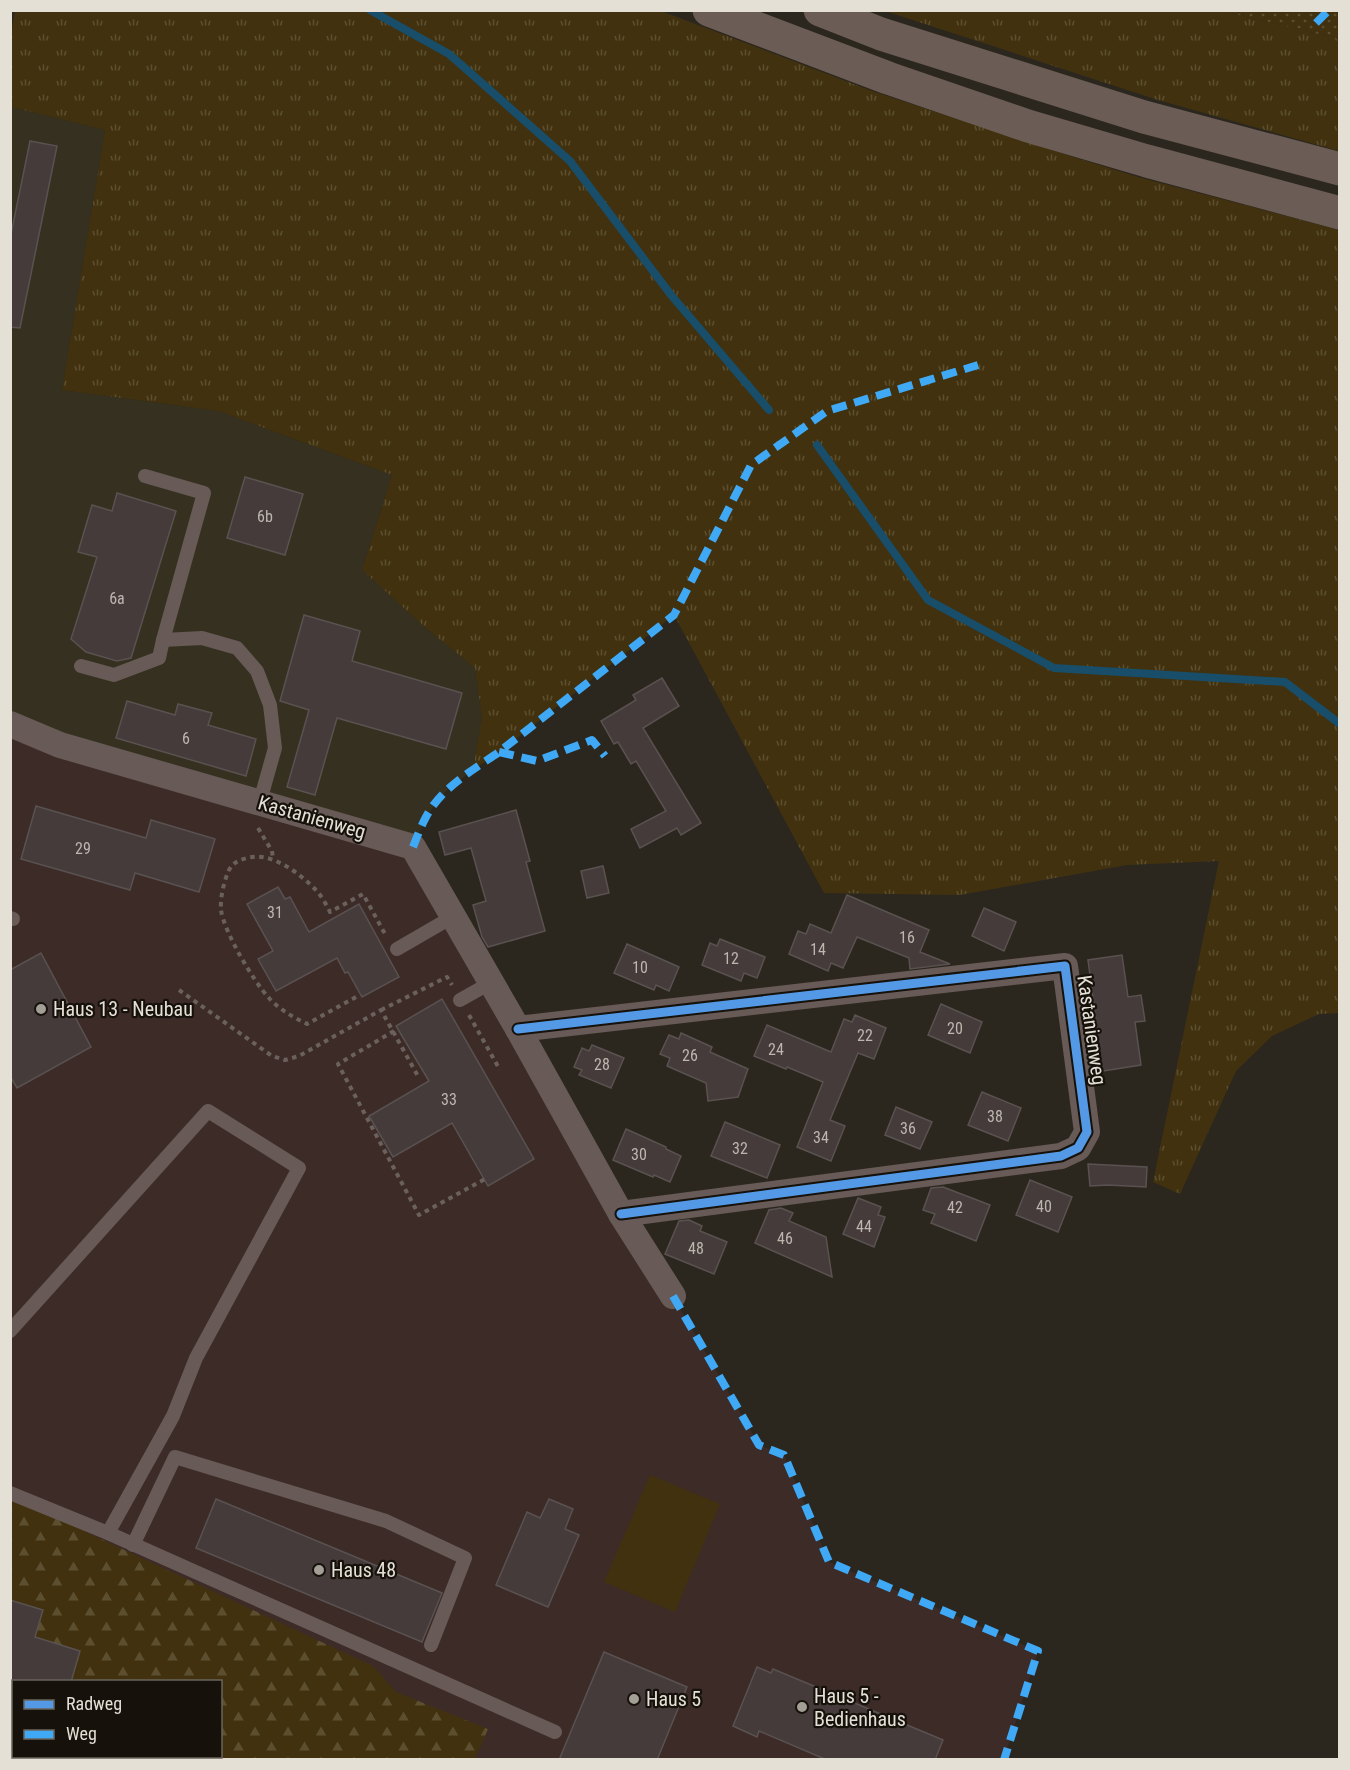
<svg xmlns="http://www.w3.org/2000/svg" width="1350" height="1770" font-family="'Roboto Condensed',sans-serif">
<defs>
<pattern id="grass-tufts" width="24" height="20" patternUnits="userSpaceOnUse" patternTransform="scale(1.5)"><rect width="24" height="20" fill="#41310e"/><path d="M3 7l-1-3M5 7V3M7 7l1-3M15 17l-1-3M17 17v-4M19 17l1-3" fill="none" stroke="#5c4f30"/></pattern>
<pattern id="forest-firs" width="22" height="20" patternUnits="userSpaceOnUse" patternTransform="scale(1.5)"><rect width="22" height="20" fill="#41310e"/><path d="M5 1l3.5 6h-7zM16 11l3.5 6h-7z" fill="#5c4f30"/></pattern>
<pattern id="park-dots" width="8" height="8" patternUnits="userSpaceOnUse" patternTransform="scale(1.5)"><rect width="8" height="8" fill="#41310e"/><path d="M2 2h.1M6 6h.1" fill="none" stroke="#5c4f30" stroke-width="1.8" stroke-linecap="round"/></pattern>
</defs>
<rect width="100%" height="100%" fill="#2b271e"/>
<polygon fill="#353020" points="11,107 105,130 62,390 218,411 392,475 362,570 427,629 475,668 482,718 473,770 446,791 427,815 413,847 11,724"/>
<path fill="#3d2b28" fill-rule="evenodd" d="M10 724 413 847 759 1445 784 1455 829 1562 1038 1651 1004 1759H11ZM14 1682H220V1756H14Z"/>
<g fill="url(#grass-tufts)">
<polygon points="15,11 661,11 872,91 1070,156 1138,177 1339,230 1339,1013 1319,1014 1272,1036 1236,1071 1180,1194 1153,1182 1219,861 1127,865 960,895 824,893 674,615 499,752 473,770 482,718 475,668 427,629 362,570 392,475 218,411 62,390 105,130 11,107 11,34"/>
<polygon points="885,11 1223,11 1339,39 1339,151 1158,100"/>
</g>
<path fill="url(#forest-firs)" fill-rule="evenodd" d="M11 1497 373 1666 396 1692 488 1729 475 1759 11 1760ZM14 1682H220V1756H14Z"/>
<polygon fill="url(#park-dots)" points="1223,11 1339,11 1339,39"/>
<polygon fill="#41310e" points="650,1475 720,1504 675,1612 604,1582"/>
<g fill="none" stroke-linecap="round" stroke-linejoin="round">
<g stroke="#184e6a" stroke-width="8">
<polyline points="370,10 449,54 570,161 671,295 769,410"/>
<polyline points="817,445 928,600 1054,668 1285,682 1340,724"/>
</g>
</g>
<g fill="#453b3a" stroke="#595250" stroke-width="1.5">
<polygon points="30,141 57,146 20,328 10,327 10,239"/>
<polygon points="245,477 303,494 285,555 227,538"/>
<polygon points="117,493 176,511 131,658 117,661 86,652 71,639 97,557 78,552 92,505 112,511"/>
<polygon points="304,615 360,631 352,661 462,693 446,749 337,718 315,795 287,787 309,710 280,701"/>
<polygon points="662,678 679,706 643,728 701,823 681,835 677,828 640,848 631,829 666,811 636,761 631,764 618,742 614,744 601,721 636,700 633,695"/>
<polygon points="127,701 175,715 178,704 212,713 208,725 256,739 246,776 116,738"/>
<polygon points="36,806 146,838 151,820 215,839 199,892 135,873 130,890 21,859"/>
<polygon points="516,810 530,861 526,862 545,931 488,947 482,937 473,905 486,901 471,848 445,855 439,832"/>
<polygon points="603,866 609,893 587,898 581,871"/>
<polygon points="278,887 285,899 290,897 309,932 359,904 399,977 362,997 348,972 345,973 337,958 276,991 258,959 273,951 247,904"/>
<polygon points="847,895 929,930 920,952 950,964 910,969 909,958 857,937 843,968 831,963 828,971 789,954 798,931 806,934 810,924 831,933"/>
<polygon points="984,908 1016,922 1004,951 972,936"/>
<polygon points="720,939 765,957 757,978 744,973 741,981 702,965 710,943 717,946"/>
<polygon points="627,944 679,967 669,991 656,985 654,990 614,973"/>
<polygon points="41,953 91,1047 17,1088 10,1076 10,970"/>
<polygon points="1122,955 1128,997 1141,995 1145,1021 1135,1022 1141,1065 1097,1072 1091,1028 1097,1028 1088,960"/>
<polygon points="442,999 534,1159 488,1186 452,1123 393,1157 369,1116 429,1081 396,1026"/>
<polygon points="941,1004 982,1022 970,1053 928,1035"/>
<polygon points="855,1015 886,1028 874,1059 858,1053 830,1120 845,1126 831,1161 797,1147 823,1082 787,1067 786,1069 754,1056 767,1025 831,1052 844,1019 852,1022"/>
<polygon points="681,1033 712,1047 710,1052 748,1069 738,1097 708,1101 706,1083 667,1066 670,1058 660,1054 669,1035 679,1039"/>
<polygon points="592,1045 624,1058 611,1088 579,1075 582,1070 574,1067 582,1048 589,1051"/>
<polygon points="982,1092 1021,1108 1008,1141 968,1125"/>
<polygon points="896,1107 932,1122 920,1149 885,1135"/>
<polygon points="725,1122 780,1145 767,1178 711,1156"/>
<polygon points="626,1129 666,1147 666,1149 681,1156 670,1182 654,1175 653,1177 613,1160"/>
<polygon points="1088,1164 1147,1167 1146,1187 1108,1185 1090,1186"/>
<polygon points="1030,1180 1072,1197 1058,1232 1016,1215"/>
<polygon points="943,1187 990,1205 976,1241 931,1223 935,1214 923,1210 931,1188"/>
<polygon points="858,1198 881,1207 878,1215 885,1217 874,1247 843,1234"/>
<polygon points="781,1208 793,1213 789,1221 826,1237 832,1277 755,1243 769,1210"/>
<polygon points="689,1220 702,1226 700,1231 727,1242 714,1274 665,1254 679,1221"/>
<polygon points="216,1499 442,1593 422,1642 196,1548"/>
<polygon points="549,1499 573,1509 565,1529 579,1535 548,1607 496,1585 527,1512 540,1518"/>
<polygon points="10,1600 43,1610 35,1637 80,1651 71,1682 10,1682"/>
<polygon points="604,1652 687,1687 657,1760 559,1760"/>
<polygon points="757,1667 771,1673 773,1669 943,1740 935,1760 827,1760 759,1731 757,1737 733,1726"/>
</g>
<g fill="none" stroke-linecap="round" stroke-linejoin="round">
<g stroke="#6b615c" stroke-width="4" stroke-dasharray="4.5 4.5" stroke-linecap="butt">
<polyline points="258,828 272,851 273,859"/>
<polyline points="179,990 272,1056 285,1060 299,1056 381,1010 419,1078"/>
<path d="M356 997 307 1024C293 1017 280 1010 269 998 254 982 224 932 221 910 220 898 224 881 229 870 234 862 239 860 247 858 271 851 299 873 315 889 321 895 326 904 330 912L363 894 385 934"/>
<polyline points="381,1010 447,977 452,985"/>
<polyline points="469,1015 500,1070"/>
<polyline points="394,1031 338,1064 419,1215 485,1179"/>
</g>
<g stroke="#685a56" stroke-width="14">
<polyline points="145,476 204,493 163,640"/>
<polyline points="81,666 114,675 159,658 163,640 202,638 237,648 257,671 270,705 275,748 260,801"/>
<polyline points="10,918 13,919"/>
<polyline points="397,949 454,916"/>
<polyline points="460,1000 492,982"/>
<polyline points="10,1331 208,1111 299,1168 196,1358 173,1416 108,1533"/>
<polyline points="10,1493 108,1533 555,1732"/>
<polyline points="133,1545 175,1457 386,1521 465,1558 431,1645"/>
</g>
<g stroke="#685a56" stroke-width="26">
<polyline points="10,724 60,745 413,847 518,1029 621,1214 673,1296"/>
<polyline points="518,1029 1065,966 1087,1132 1078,1148 1061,1156 621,1214"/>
</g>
<g stroke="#6b5c56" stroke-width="33">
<polyline points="709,10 888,78 1028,126 1147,161 1340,213"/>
<polyline points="820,10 881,34 1144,117 1340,169"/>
</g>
<g stroke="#3fa9f5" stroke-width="8" stroke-dasharray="15 8" stroke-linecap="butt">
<polyline points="1316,23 1329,10"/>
<polyline points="499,752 537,761 592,740 605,756"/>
<path d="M413 847C417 837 421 826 426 817 441 788 473 770 499 752L674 615 751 465 827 411 978 365"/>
<polyline points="673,1296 759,1445 784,1455 829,1562 1038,1651 1004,1760"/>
</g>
<defs>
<polyline id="cycleway" points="518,1029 1065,966 1087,1132 1078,1148 1061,1156 621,1214"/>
</defs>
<use href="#cycleway" stroke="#16120b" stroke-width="13"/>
<use href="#cycleway" stroke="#5399e6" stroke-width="9"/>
</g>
<g fill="#a49f96" stroke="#16120b" stroke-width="2">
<circle cx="41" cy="1009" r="6"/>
<circle cx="319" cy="1570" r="6"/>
<circle cx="634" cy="1699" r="6"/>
<circle cx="802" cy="1707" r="6"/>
</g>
<g text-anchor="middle" stroke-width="4.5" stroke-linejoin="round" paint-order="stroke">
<g font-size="16" fill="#bdb7af">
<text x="265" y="522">6b</text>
<text x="117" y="604">6a</text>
<text x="186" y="744">6</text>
<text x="83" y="854">29</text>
<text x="275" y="918">31</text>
<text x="907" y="943">16</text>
<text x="818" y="955">14</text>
<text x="731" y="964">12</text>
<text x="640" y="973">10</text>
<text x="955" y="1034">20</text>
<text x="865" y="1041">22</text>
<text x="776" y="1055">24</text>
<text x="690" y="1061">26</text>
<text x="602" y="1070">28</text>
<text x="449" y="1105">33</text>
<text x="995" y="1122">38</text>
<text x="908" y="1134">36</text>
<text x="821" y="1143">34</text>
<text x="740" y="1154">32</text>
<text x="639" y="1160">30</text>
<text x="1044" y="1212">40</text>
<text x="955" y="1213">42</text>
<text x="864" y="1232">44</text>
<text x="785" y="1244">46</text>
<text x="696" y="1254">48</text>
</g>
<g font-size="20" fill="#e5e0d6" stroke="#16120b">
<text transform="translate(312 817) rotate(16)" y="7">Kastanienweg</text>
<text transform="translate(1092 1030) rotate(82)" y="7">Kastanienweg</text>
</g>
<g font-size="20" fill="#e5e0d6" stroke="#16120b" text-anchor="start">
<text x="53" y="1016">Haus 13 - Neubau</text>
<text x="331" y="1577">Haus 48</text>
<text x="814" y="1703">Haus 5 -<tspan x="814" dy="23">Bedienhaus</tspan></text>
<text x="646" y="1706">Haus 5</text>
</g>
</g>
<rect width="1350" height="1770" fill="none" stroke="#e5e0d6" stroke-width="24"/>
<rect x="12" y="1680" width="210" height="78" fill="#16120b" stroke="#69645c" stroke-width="1.5"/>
<rect x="24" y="1700" width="30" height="9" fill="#5399e6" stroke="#69645c" stroke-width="1.5"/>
<text x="66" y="1710" font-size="18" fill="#e5e0d6">Radweg</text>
<rect x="24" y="1730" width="30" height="9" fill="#3fa9f5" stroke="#69645c" stroke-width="1.5"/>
<text x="66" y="1740" font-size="18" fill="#e5e0d6">Weg</text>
</svg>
